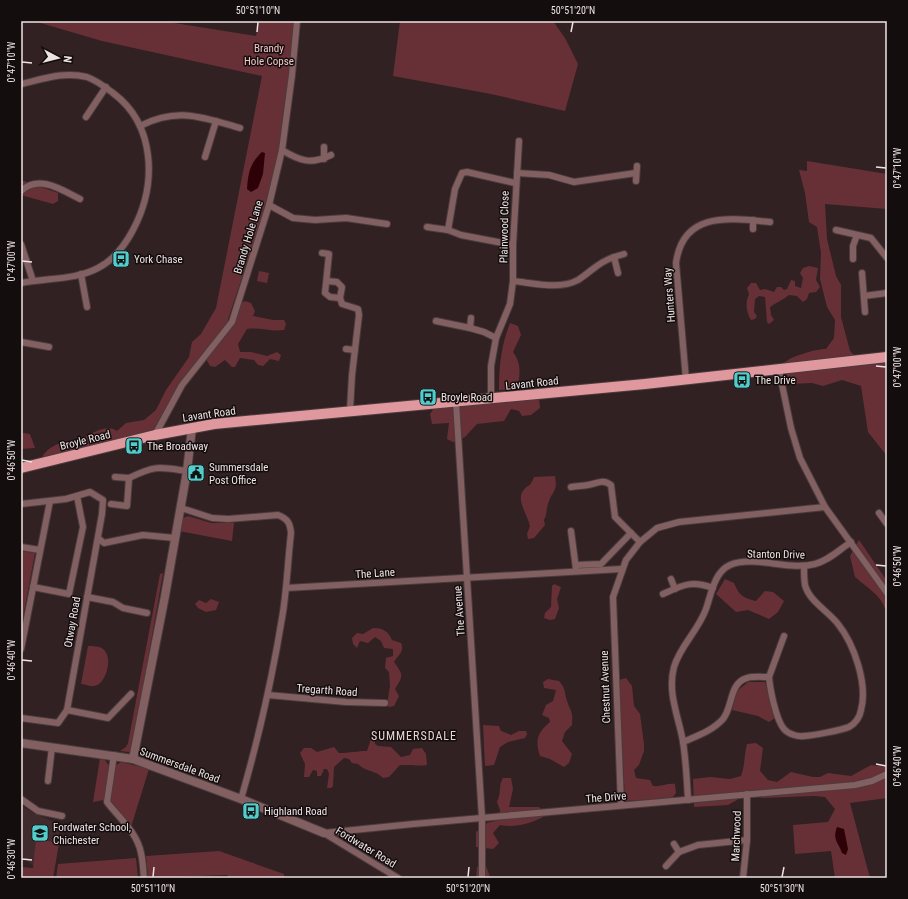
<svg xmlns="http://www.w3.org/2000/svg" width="908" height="899" font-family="'Roboto Condensed',sans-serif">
<rect width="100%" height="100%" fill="#312122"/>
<polygon fill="#402a2c" points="21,805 33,813 60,824 59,843 53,878 47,878 21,855"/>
<g fill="#673036">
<path d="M34 21H162L256 36 259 21H295L280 150 269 197 228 319 229 322 180 384 155 432 44 460 43 455C50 447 56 444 66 441 81 447 100 420 117 431L126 423 144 420 156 410 166 390 189 357 192 342 201 334 216 308 262 76 102 41Z"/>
<polygon points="400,21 553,21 565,38 578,64 565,111 491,94 393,76"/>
<path d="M807 161 887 174V209L825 204 827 239 836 276 841 285V317L850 351 856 357 887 361V456L868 432 861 386 842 380 823 386 812 383 789 384 784 363C791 356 816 349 826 349L834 338 835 320 827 307 820 279 821 253 817 227 809 222 805 193 799 170 807 171Z"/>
<polygon points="21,180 58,193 58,201 53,204 21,195"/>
<path d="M809 266 818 268 816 280 820 287 816 292 809 293 807 299 803 302 797 296 789 295C783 300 777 302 770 307L771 315 774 320 769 324 767 322 765 297 759 296 755 299 754 312 757 316 755 319 751 320C746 311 745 303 749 294L747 288 751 283H756L760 290 765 289 774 292 777 287H781L784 290 787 289 791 280 795 281V286L801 288 803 278 800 273 803 268Z"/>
<polygon points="259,271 269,273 267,283 257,281"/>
<path d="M245 301 251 303 255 311 253 316 273 320H284L286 324 284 330C272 332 260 327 247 329L238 344 240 352H251L267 356 277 352 281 355 279 361 270 359 263 366 258 365 254 360 240 358 235 367H232L225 360 215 367 210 366 206 359 235 323 241 303Z"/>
<path d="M510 323 518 326 521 335 513 352C522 364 520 376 517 389L499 390C499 366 501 346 510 323Z"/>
<polygon points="539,398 540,408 531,415 522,416 519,411 511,409 504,421 477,424 465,437 453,442 447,439 449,423 432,424 430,414 435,407"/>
<polygon points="24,433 30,434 35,448 21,449 21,434"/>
<path d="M555 476C558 493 552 490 548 504 546 510 547 515 544 520L545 525 534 538 528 539 527 534 530 526C528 516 516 500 523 491 528 484 530 488 534 477Z"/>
<polygon points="188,516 211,523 234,523 232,541 179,531 181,519"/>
<path d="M859 540 887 581V627C886 622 887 617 886 612 883 596 866 587 855 577L850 556Z"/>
<polygon points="21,551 35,553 21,628"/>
<polygon points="163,573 132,750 129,752 120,751 126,747 128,743 160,574"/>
<path d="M725 579 734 583C739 595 743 598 756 601L765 591 773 592 784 601 778 612 769 619 748 610 736 612 716 594Z"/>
<polygon points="554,584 561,587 557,599 559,608 555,619 550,620 544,618 545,613 551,607 552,586"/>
<polygon points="211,599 219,602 216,610 206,612 198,608 195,604 199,600 206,603"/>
<path d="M373 628C383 628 388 631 392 640L401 643C405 652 398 655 394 662 403 675 404 675 395 689L399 696 394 706 389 707 387 705 390 686 389 672 385 668 386 658 393 656V649L384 648 381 641 375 637 368 643 360 641 357 648 353 644 352 638 357 633 363 634Z"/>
<path d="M88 646C92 646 100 646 103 649 114 657 106 685 94 686 90 687 85 684 81 684Z"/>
<path d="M626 678 632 686 634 706 640 714 644 744V751L639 765 634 770 636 778 650 780 653 786C661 787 667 783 675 784L676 793 672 798 625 801 619 680Z"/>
<path d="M548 679 559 681C566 689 564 691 567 701 571 713 573 710 572 725L565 732 562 741 572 754 569 763 564 767 550 759 540 756C535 740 537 733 550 722L549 718 542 715 546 705 553 701 556 690 544 688 543 682Z"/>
<polygon points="748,682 765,682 775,718 769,722 758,716 732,710 737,691"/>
<polygon points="483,725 499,726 501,731 511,735 519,731 526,731 527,734 525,738 508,742 500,747 494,765 485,766"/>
<path d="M371 739H375V744L378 746 391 747 401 757 410 755 413 749 422 748 426 754 427 765C424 766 405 765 400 765L389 777 383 778C376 770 365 772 358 764L352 763 349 759 344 758 334 767 333 786 331 788H327L329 774 327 769H324L321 776H317V771L313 770 309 777H304L305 764 300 753 304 748H311L317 752 334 747 339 753C350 753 357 751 367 751Z"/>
<path d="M756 743 763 748 760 771 768 780 777 782 791 772 813 777H820L828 773 851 776 871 765 887 767V798L850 803 870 878H835L831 851 795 854 793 825 828 822 835 809 825 797 814 796 762 798 751 791 742 792 737 800 728 805 694 807 693 779 710 777 730 779 741 776C745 766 744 755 747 744Z"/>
<polygon points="100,758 105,760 109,766 104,800 93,802"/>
<polygon points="121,762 149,769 131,827 117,812 110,800 115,766"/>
<path d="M503 778H511L513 789 509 807H539L542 810 543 817C529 824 515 828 500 825L493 833 499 843 493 849 476 847V832L487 823 499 820 500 810 497 802C502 791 498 786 503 778Z"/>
<polygon points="36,839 59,843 53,878 21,878 21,867 33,868"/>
<polygon points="219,851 284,874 284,878 228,878 227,875 148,878 146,856"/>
<polygon points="136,858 138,877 56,878 58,864"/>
<polygon points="486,866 490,877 498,878 476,878 477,867"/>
</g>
<g fill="#2e0008">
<path d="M262 152 265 153 263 174 258 188 251 192 247 189C248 173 250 163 262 152Z"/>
<path d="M837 827 844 829 848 849 846 855 842 853C839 843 832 840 837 827Z"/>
</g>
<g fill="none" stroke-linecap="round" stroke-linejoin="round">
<defs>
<g id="minor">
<path d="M21 84C43 79 64 71 87 77 96 80 105 87 113 93 156 125 157 185 133 230 125 245 114 260 98 268 76 280 46 278 21 283"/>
<polyline points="86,117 106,87"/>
<path d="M140 126C178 107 202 117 240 128"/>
<path d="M282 150C300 161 311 165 331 155"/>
<polyline points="205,157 216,121"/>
<polyline points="324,159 324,147"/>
<polyline points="517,173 549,175 574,182 636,173"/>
<polyline points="636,181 637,166"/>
<path d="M21 191C39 174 62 190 80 199"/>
<polyline points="269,205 293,218 315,220 346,218 387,224"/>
<polyline points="427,227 448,230 455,189 462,173 467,172 515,183"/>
<polyline points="753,229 753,220"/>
<polyline points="448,230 461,235 513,245"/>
<polyline points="836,230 871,238 887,258"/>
<polyline points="21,244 33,281"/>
<polyline points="322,253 329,254 325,293 330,297 340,298 342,304 358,309 359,315 352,375 350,410"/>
<polyline points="614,257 624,254"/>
<polyline points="853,259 853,246 857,235"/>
<polyline points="862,273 865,312"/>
<polyline points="81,274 87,307"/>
<polyline points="327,281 337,282 342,287 340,298"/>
<path d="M513 281C533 283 560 290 578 280 591 272 598 262 614 257L618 273"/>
<polyline points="864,296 887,293"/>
<polyline points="471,318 470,328 484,332 496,338 491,366 491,399"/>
<polyline points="436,321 470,328"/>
<polyline points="496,338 510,304 513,281 513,245 519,141"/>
<polyline points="21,342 49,347"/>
<polyline points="346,349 355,350"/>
<polyline points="779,370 791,428 800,458 825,507 887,593"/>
<path d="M686 380 676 263C683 211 729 218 770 222"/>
<polyline points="456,402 482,818 482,878"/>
<polyline points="155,435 182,385 232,322 269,205 282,150 292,75 297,21"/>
<polyline points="115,477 129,478"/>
<path d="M571 487C577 486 583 486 588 485 597 484 602 478 611 485L615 517 640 542"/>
<polyline points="21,504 66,499 90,492 103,500 102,514 67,710 58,723 21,718"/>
<path d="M111 504 127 506 129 478C156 465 158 467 187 471"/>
<path d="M181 508 212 518 228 519 278 515C288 519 290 523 291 533 288 559 287 586 283 612 273 675 259 737 241 799"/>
<polyline points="879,513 887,524"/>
<polyline points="571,531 576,569"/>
<polyline points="98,538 104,543 143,535 175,538"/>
<polyline points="21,547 40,550"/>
<polyline points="576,565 601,564 631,533"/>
<polyline points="671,579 675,589"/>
<polyline points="33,587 69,594 83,527 77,496"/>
<polyline points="286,588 621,569"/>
<path d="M663 594C683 585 691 580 713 588"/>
<polyline points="87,597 113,602 123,608 147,613"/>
<polyline points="21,649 50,501"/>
<polyline points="769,677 784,636"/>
<polyline points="268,695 346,702 385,703"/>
<polyline points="67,710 108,718 131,694"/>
<path d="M683 742C697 736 712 731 723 719 733 707 729 683 747 678 753 676 762 677 769 677 770 689 776 720 784 729 788 734 798 737 804 736 811 736 842 730 849 727 855 724 860 717 861 710 868 684 854 644 838 624 828 611 809 601 805 585 804 579 804 572 804 566"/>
<path d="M114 755 107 802C119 818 137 832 141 853 143 861 143 870 144 878"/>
<polyline points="48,781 52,747"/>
<polyline points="21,799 38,811 62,816"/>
<path d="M688 800C687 781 686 761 683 742 679 718 667 693 674 667 680 646 698 631 706 609 711 595 714 572 730 565 754 555 789 571 815 564 828 561 839 550 851 542"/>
<polyline points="621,805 613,597 626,560 640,542 657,528 679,522 825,507"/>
<polyline points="324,833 413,824 855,785 872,781 887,774"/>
<polyline points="324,833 398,878"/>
<polyline points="674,844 679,852"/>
<polyline points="666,866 679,852 698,845 747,840"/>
<polyline points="743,878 747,840 747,794"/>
</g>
<g id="tertiary">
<polyline points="21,743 133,759 241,799 324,833"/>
<polyline points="133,759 165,596 187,471 192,428"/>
</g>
<polyline id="primary" points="21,468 155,435 214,424 645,384 887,357"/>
</defs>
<use href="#minor" stroke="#4b3c3d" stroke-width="8"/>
<use href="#tertiary" stroke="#4b3c3d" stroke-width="10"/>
<use href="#primary" stroke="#4b3c3d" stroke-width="12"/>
<use href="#minor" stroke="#826062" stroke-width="6"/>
<use href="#tertiary" stroke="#826062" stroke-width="8"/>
<use href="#primary" stroke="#df989e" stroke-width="10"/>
</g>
<path fill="none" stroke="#eee3e4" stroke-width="1.5" d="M257 32 258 22M571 32 573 22M22 62 32 63M876 167 886 168M22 261 32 262M876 366 886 367M22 460 32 462M876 565 886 566M22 660 32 661M876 764 886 766M22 859 32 860M153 877 154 867M468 877 469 867M782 877 784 867"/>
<defs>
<symbol id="bus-square" viewBox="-11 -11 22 22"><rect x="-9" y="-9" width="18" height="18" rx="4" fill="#52cdcc" stroke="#140d0d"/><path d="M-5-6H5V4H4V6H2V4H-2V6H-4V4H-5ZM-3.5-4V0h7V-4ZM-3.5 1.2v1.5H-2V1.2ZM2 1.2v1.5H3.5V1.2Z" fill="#111"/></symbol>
<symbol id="civic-square" viewBox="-11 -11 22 22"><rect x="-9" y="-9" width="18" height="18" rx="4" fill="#52cdcc" stroke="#140d0d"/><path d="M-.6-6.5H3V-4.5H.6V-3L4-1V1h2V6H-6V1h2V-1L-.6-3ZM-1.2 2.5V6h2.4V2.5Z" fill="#111"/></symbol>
<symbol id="school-square" viewBox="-11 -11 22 22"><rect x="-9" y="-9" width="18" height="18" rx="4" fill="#52cdcc" stroke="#140d0d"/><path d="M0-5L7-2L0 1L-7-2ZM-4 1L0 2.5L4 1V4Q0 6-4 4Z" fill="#111"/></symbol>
</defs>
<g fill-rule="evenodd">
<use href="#bus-square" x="111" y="249" width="20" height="20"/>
<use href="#bus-square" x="732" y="370" width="20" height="20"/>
<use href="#bus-square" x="418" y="387" width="20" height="20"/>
<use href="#bus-square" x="124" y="436" width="20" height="20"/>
<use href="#civic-square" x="186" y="463" width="20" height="20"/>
<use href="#bus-square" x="241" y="801" width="20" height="20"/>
<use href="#school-square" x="30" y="823" width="20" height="20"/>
</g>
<g text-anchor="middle" stroke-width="3" stroke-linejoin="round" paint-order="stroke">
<g font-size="11" fill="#f3c6c8" stroke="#140d0d">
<text x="269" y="52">Brandy<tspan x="269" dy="13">Hole Copse</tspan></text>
</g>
<g font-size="11" fill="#eee3e4" stroke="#140d0d">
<text transform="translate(504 227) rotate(-89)" y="4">Plainwood Close</text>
<text transform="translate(248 237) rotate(-73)" y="4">Brandy Hole Lane</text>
<text transform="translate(669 295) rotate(-94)" y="4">Hunters Way</text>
<text transform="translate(532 383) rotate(-6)" y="4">Lavant Road</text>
<text transform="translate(209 414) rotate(-8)" y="4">Lavant Road</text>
<text transform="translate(85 440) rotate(-14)" y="4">Broyle Road</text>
<text transform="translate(776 554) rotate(1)" y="4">Stanton Drive</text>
<text transform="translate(375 573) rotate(-4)" y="4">The Lane</text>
<text transform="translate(459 611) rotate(-94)" y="4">The Avenue</text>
<text transform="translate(72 622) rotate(-80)" y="4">Otway Road</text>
<text transform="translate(605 687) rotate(-92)" y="4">Chestnut Avenue</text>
<text transform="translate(327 690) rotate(4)" y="4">Tregarth Road</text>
<text transform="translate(180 765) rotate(20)" y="4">Summersdale Road</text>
<text transform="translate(606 797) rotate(-5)" y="4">The Drive</text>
<text transform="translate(736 836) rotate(-88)" y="4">Marchwood</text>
<text transform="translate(366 847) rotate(31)" y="4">Fordwater Road</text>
</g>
<g font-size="11" fill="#eee3e4" stroke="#140d0d" text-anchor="start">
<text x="134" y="263">York Chase</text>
<text x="755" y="384">The Drive</text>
<text x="441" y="401">Broyle Road</text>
<text x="147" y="450">The Broadway</text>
<text x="209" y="471">Summersdale<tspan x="209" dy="13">Post Office</tspan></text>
<text x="264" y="815">Highland Road</text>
<text x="53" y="831">Fordwater School,<tspan x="53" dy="13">Chichester</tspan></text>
</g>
<g font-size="12" letter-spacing="1" fill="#e9d4d5" stroke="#140d0d">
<text x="414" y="740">SUMMERSDALE</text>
</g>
</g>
<rect width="908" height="899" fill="none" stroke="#140d0d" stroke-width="44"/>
<g transform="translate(58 58) rotate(97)" stroke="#140d0d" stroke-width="3" paint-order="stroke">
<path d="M0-3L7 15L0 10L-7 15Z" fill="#eee3e4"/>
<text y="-6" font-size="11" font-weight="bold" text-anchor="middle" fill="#eee3e4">N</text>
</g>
<rect x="22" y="22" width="864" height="855" fill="none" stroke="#eee3e4" stroke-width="1.5"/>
<g font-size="10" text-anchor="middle" fill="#eee3e4">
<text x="258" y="14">50°51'10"N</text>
<text x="573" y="14">50°51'20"N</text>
<text transform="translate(11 62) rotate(-90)" y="4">0°47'10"W</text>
<text transform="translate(897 168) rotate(-90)" y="4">0°47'10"W</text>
<text transform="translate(11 261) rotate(-90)" y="4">0°47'00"W</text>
<text transform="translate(897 367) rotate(-90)" y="4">0°47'00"W</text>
<text transform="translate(11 460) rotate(-90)" y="4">0°46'50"W</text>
<text transform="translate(897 566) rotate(-90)" y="4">0°46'50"W</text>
<text transform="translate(11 660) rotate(-90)" y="4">0°46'40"W</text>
<text transform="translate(897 766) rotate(-90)" y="4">0°46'40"W</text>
<text transform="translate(11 859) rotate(-90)" y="4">0°46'30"W</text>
<text x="153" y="892">50°51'10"N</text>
<text x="468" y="892">50°51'20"N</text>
<text x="782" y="892">50°51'30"N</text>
</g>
</svg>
